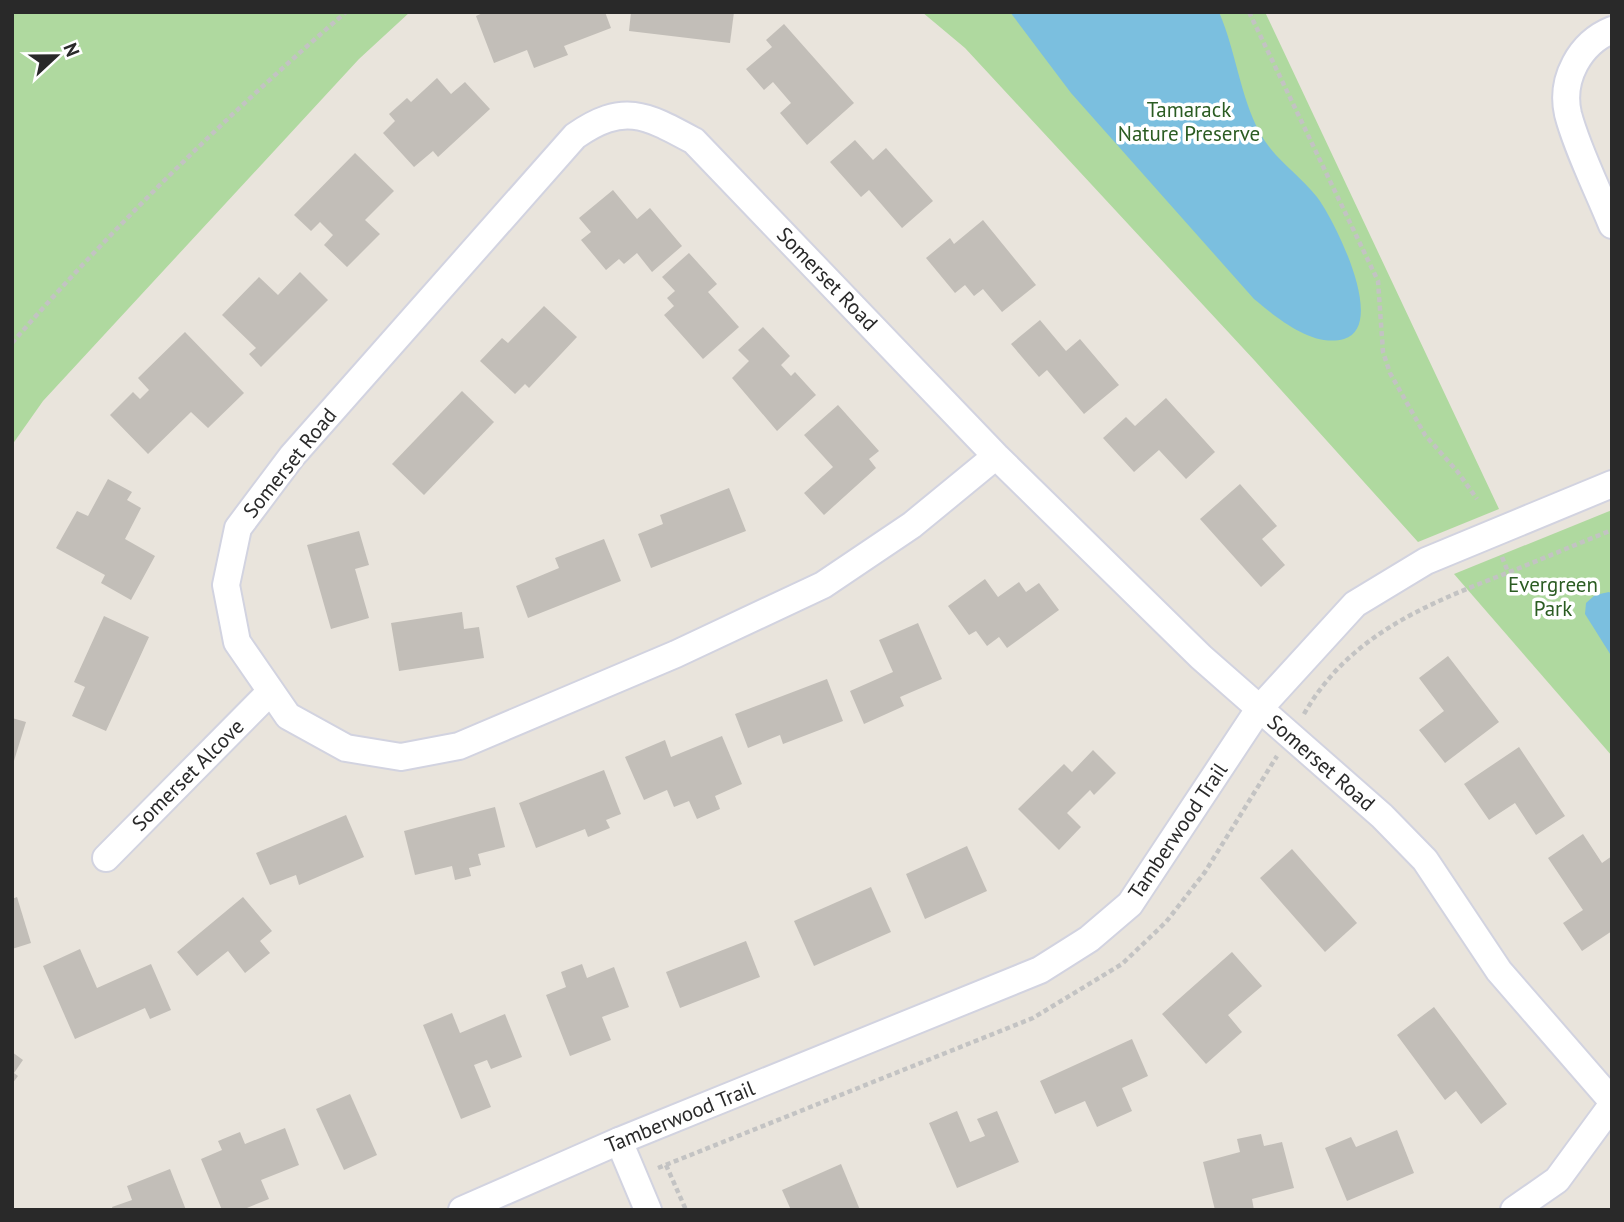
<svg xmlns="http://www.w3.org/2000/svg" width="1624" height="1222" font-family="'PT Sans',sans-serif">
<rect width="100%" height="100%" fill="#e9e4dc"/>
<g fill="#afd99f">
<polygon points="12,12 410,12 359,59 43,401 12,445"/>
<polygon points="922,12 1265,12 1499,509 1418,542 1255,361 965,48"/>
<polygon points="1612,510 1612,756 1454,574"/>
</g>
<g fill="#7bbfdf">
<path d="M1010 12H1219C1236 51 1240 96 1260 133 1274 159 1299 174 1317 197 1334 219 1388 326 1344 339 1312 348 1276 317 1254 299L1071 93Z"/>
<polygon points="1609,592 1612,594 1612,657 1585,614 1586,603 1595,595"/>
</g>
<g fill="#c2beb8">
<polygon points="485,12 605,12 611,28 564,46 568,55 534,68 527,50 494,63 476,16"/>
<polygon points="631,12 734,12 730,43 629,31"/>
<polygon points="784,24 854,103 807,145 780,113 791,103 773,82 764,90 746,69 772,47 766,40"/>
<polygon points="437,78 451,94 465,82 490,109 438,157 433,151 414,167 383,133 395,121 389,114 407,98 411,102"/>
<polygon points="855,140 873,160 886,148 933,201 902,228 869,190 861,197 830,162"/>
<polygon points="355,153 394,191 365,220 380,234 347,267 324,245 333,235 320,222 311,231 294,215"/>
<polygon points="613,190 637,219 650,208 682,246 652,272 637,253 624,264 619,259 606,270 581,240 591,232 579,218"/>
<polygon points="983,220 1036,285 1002,312 983,289 974,296 965,285 955,293 926,258 950,238 954,244"/>
<polygon points="689,253 717,284 708,292 739,327 703,359 664,315 674,306 667,298 675,291 662,277"/>
<polygon points="300,272 328,300 261,367 249,354 256,348 222,315 259,277 278,295"/>
<polygon points="544,306 577,337 529,388 525,384 515,394 480,361 502,338 508,343"/>
<polygon points="1040,320 1066,351 1080,339 1119,385 1084,414 1047,370 1039,377 1011,344"/>
<polygon points="763,327 790,356 781,365 791,376 795,372 816,395 777,431 732,378 749,361 738,350"/>
<polygon points="185,332 244,393 208,428 191,412 148,454 110,415 133,392 140,399 149,390 138,378"/>
<polygon points="462,391 494,422 424,495 392,464"/>
<polygon points="1166,398 1215,452 1186,479 1159,450 1134,472 1103,438 1126,417 1135,426"/>
<polygon points="838,405 879,451 869,459 876,468 824,515 804,493 833,467 804,435"/>
<polygon points="108,479 132,492 127,500 141,508 125,539 155,556 131,600 101,583 105,575 56,548 77,511 88,516"/>
<polygon points="1240,484 1277,526 1262,539 1285,565 1261,587 1200,519"/>
<polygon points="729,488 746,531 651,568 638,534 663,524 660,515"/>
<polygon points="359,531 369,565 355,569 369,618 331,629 307,545"/>
<polygon points="604,539 621,581 528,618 516,586 559,568 555,558"/>
<polygon points="985,579 998,597 1019,582 1026,592 1039,583 1059,610 1007,648 999,637 987,646 976,631 969,635 948,606"/>
<polygon points="462,612 464,629 479,627 484,658 399,671 391,623"/>
<polygon points="104,616 149,637 106,731 72,716 85,687 74,682"/>
<polygon points="918,623 942,679 900,697 904,706 864,724 850,691 893,672 879,640"/>
<polygon points="1448,656 1499,722 1445,763 1419,730 1444,711 1419,678"/>
<polygon points="827,679 843,721 783,744 780,735 748,748 735,714"/>
<polygon points="12,718 26,722 13,764 12,764"/>
<polygon points="722,736 742,784 715,796 720,809 697,819 689,801 674,807 667,790 644,800 625,757 665,740 671,757"/>
<polygon points="1519,747 1565,816 1536,835 1515,803 1489,820 1464,784"/>
<polygon points="1093,750 1116,773 1094,795 1090,790 1067,813 1081,827 1059,850 1018,809 1064,764 1072,772"/>
<polygon points="604,770 621,814 606,820 610,828 588,837 585,829 536,848 519,803"/>
<polygon points="495,807 505,847 478,854 481,865 469,868 471,876 455,880 452,866 415,875 404,831"/>
<polygon points="346,815 364,857 299,885 296,875 270,885 256,853"/>
<polygon points="1583,834 1602,863 1612,856 1612,931 1582,951 1563,923 1583,910 1548,858"/>
<polygon points="967,846 987,891 925,919 906,874"/>
<polygon points="1292,849 1357,923 1325,952 1260,878"/>
<polygon points="871,887 891,932 814,966 794,921"/>
<polygon points="17,897 31,943 12,949 12,899"/>
<polygon points="243,897 272,931 260,941 270,953 245,973 228,951 197,976 177,952"/>
<polygon points="746,941 760,977 680,1008 666,972"/>
<polygon points="80,949 97,988 151,964 171,1010 150,1019 145,1008 75,1039 43,966"/>
<polygon points="1232,952 1262,986 1228,1015 1242,1032 1206,1064 1162,1014"/>
<polygon points="582,964 587,978 614,967 629,1007 602,1017 611,1040 570,1056 546,995 566,987 561,972"/>
<polygon points="1434,1007 1507,1104 1481,1124 1456,1091 1445,1100 1397,1035"/>
<polygon points="452,1013 460,1033 505,1014 522,1057 491,1069 487,1060 474,1065 491,1107 461,1119 423,1025"/>
<polygon points="1132,1039 1148,1076 1122,1088 1132,1111 1097,1127 1085,1101 1055,1114 1040,1081"/>
<polygon points="12,1052 23,1060 14,1073 18,1076 12,1084"/>
<polygon points="350,1094 377,1155 344,1170 316,1109"/>
<polygon points="957,1111 970,1142 985,1136 977,1119 997,1111 1019,1162 957,1188 929,1123"/>
<polygon points="285,1128 299,1165 261,1180 269,1199 242,1210 222,1210 201,1159 222,1150 218,1141 240,1132 245,1144"/>
<polygon points="1397,1130 1414,1173 1347,1201 1325,1148 1351,1137 1356,1147"/>
<polygon points="1261,1134 1264,1146 1282,1142 1294,1188 1252,1199 1254,1210 1215,1210 1203,1162 1240,1152 1237,1139"/>
<polygon points="841,1164 860,1210 791,1210 782,1190"/>
<polygon points="170,1169 186,1210 113,1210 112,1207 132,1200 127,1186"/>
</g>
<g fill="none" stroke-linecap="round" stroke-linejoin="round">
<defs>
<g id="minor">
<path d="M1612 30C1580 43 1560 79 1568 114 1577 149 1598 190 1612 225"/>
<path d="M996 456 912 525 823 585 676 654 459 746 401 757 346 748 288 716 237 642 226 585 238 528 292 456 575 136C624 102 646 115 694 141L996 456 1201 657 1382 816 1425 860 1499 971 1612 1101"/>
<polyline points="106,858 270,692"/>
<polyline points="619,1141 648,1210"/>
<polyline points="462,1210 619,1141 1040,970 1089,939 1130,904 1259,709 1355,604 1426,561 1612,484"/>
<polyline points="1514,1210 1557,1180 1612,1105"/>
</g>
</defs>
<use href="#minor" stroke="#d2d3e0" stroke-width="30"/>
<g stroke="#c3c3c3" stroke-width="4.5" stroke-dasharray="5 3.5" stroke-linecap="butt">
<polyline points="1249,12 1378,281 1383,352 1390,373 1425,435 1457,471 1477,499"/>
<path d="M12 343C116 224 227 115 346 12"/>
<polyline points="1502,557 1508,572"/>
<path d="M1304 714C1349 635 1427 604 1507 573 1542 559 1577 544 1612 530"/>
<polyline points="666,1165 686,1210"/>
<polyline points="658,1168 1033,1018 1122,964 1166,922 1205,872 1277,756"/>
</g>
<use href="#minor" stroke="#fff" stroke-width="26"/>
</g>
<g text-anchor="middle" stroke-width="7" stroke-linejoin="round" paint-order="stroke">
<g font-size="21" fill="#2b5c22" stroke="#fff">
<text x="1189" y="117">Tamarack<tspan x="1189" dy="24">Nature Preserve</tspan></text>
<text x="1553" y="592">Evergreen<tspan x="1553" dy="24">Park</tspan></text>
</g>
<g font-size="21" fill="#292929" stroke="#fff">
<text transform="translate(827 279) rotate(46)" y="7">Somerset Road</text>
<text transform="translate(290 463) rotate(-51)" y="7">Somerset Road</text>
<text transform="translate(1321 763) rotate(41)" y="7">Somerset Road</text>
<text transform="translate(188 775) rotate(-45)" y="7">Somerset Alcove</text>
<text transform="translate(1178 831) rotate(-56)" y="7">Tamberwood Trail</text>
<text transform="translate(680 1117) rotate(-22)" y="7">Tamberwood Trail</text>
</g>
</g>
<rect width="1624" height="1222" fill="none" stroke="#292929" stroke-width="28"/>
<g transform="translate(56 56) rotate(68)" stroke="#ffffff" stroke-width="5" paint-order="stroke">
<path d="M0-5L12 26L0 18L-12 26Z" fill="#292929"/>
<text y="-10" font-size="19" font-weight="bold" text-anchor="middle" fill="#292929">N</text>
</g>
</svg>
